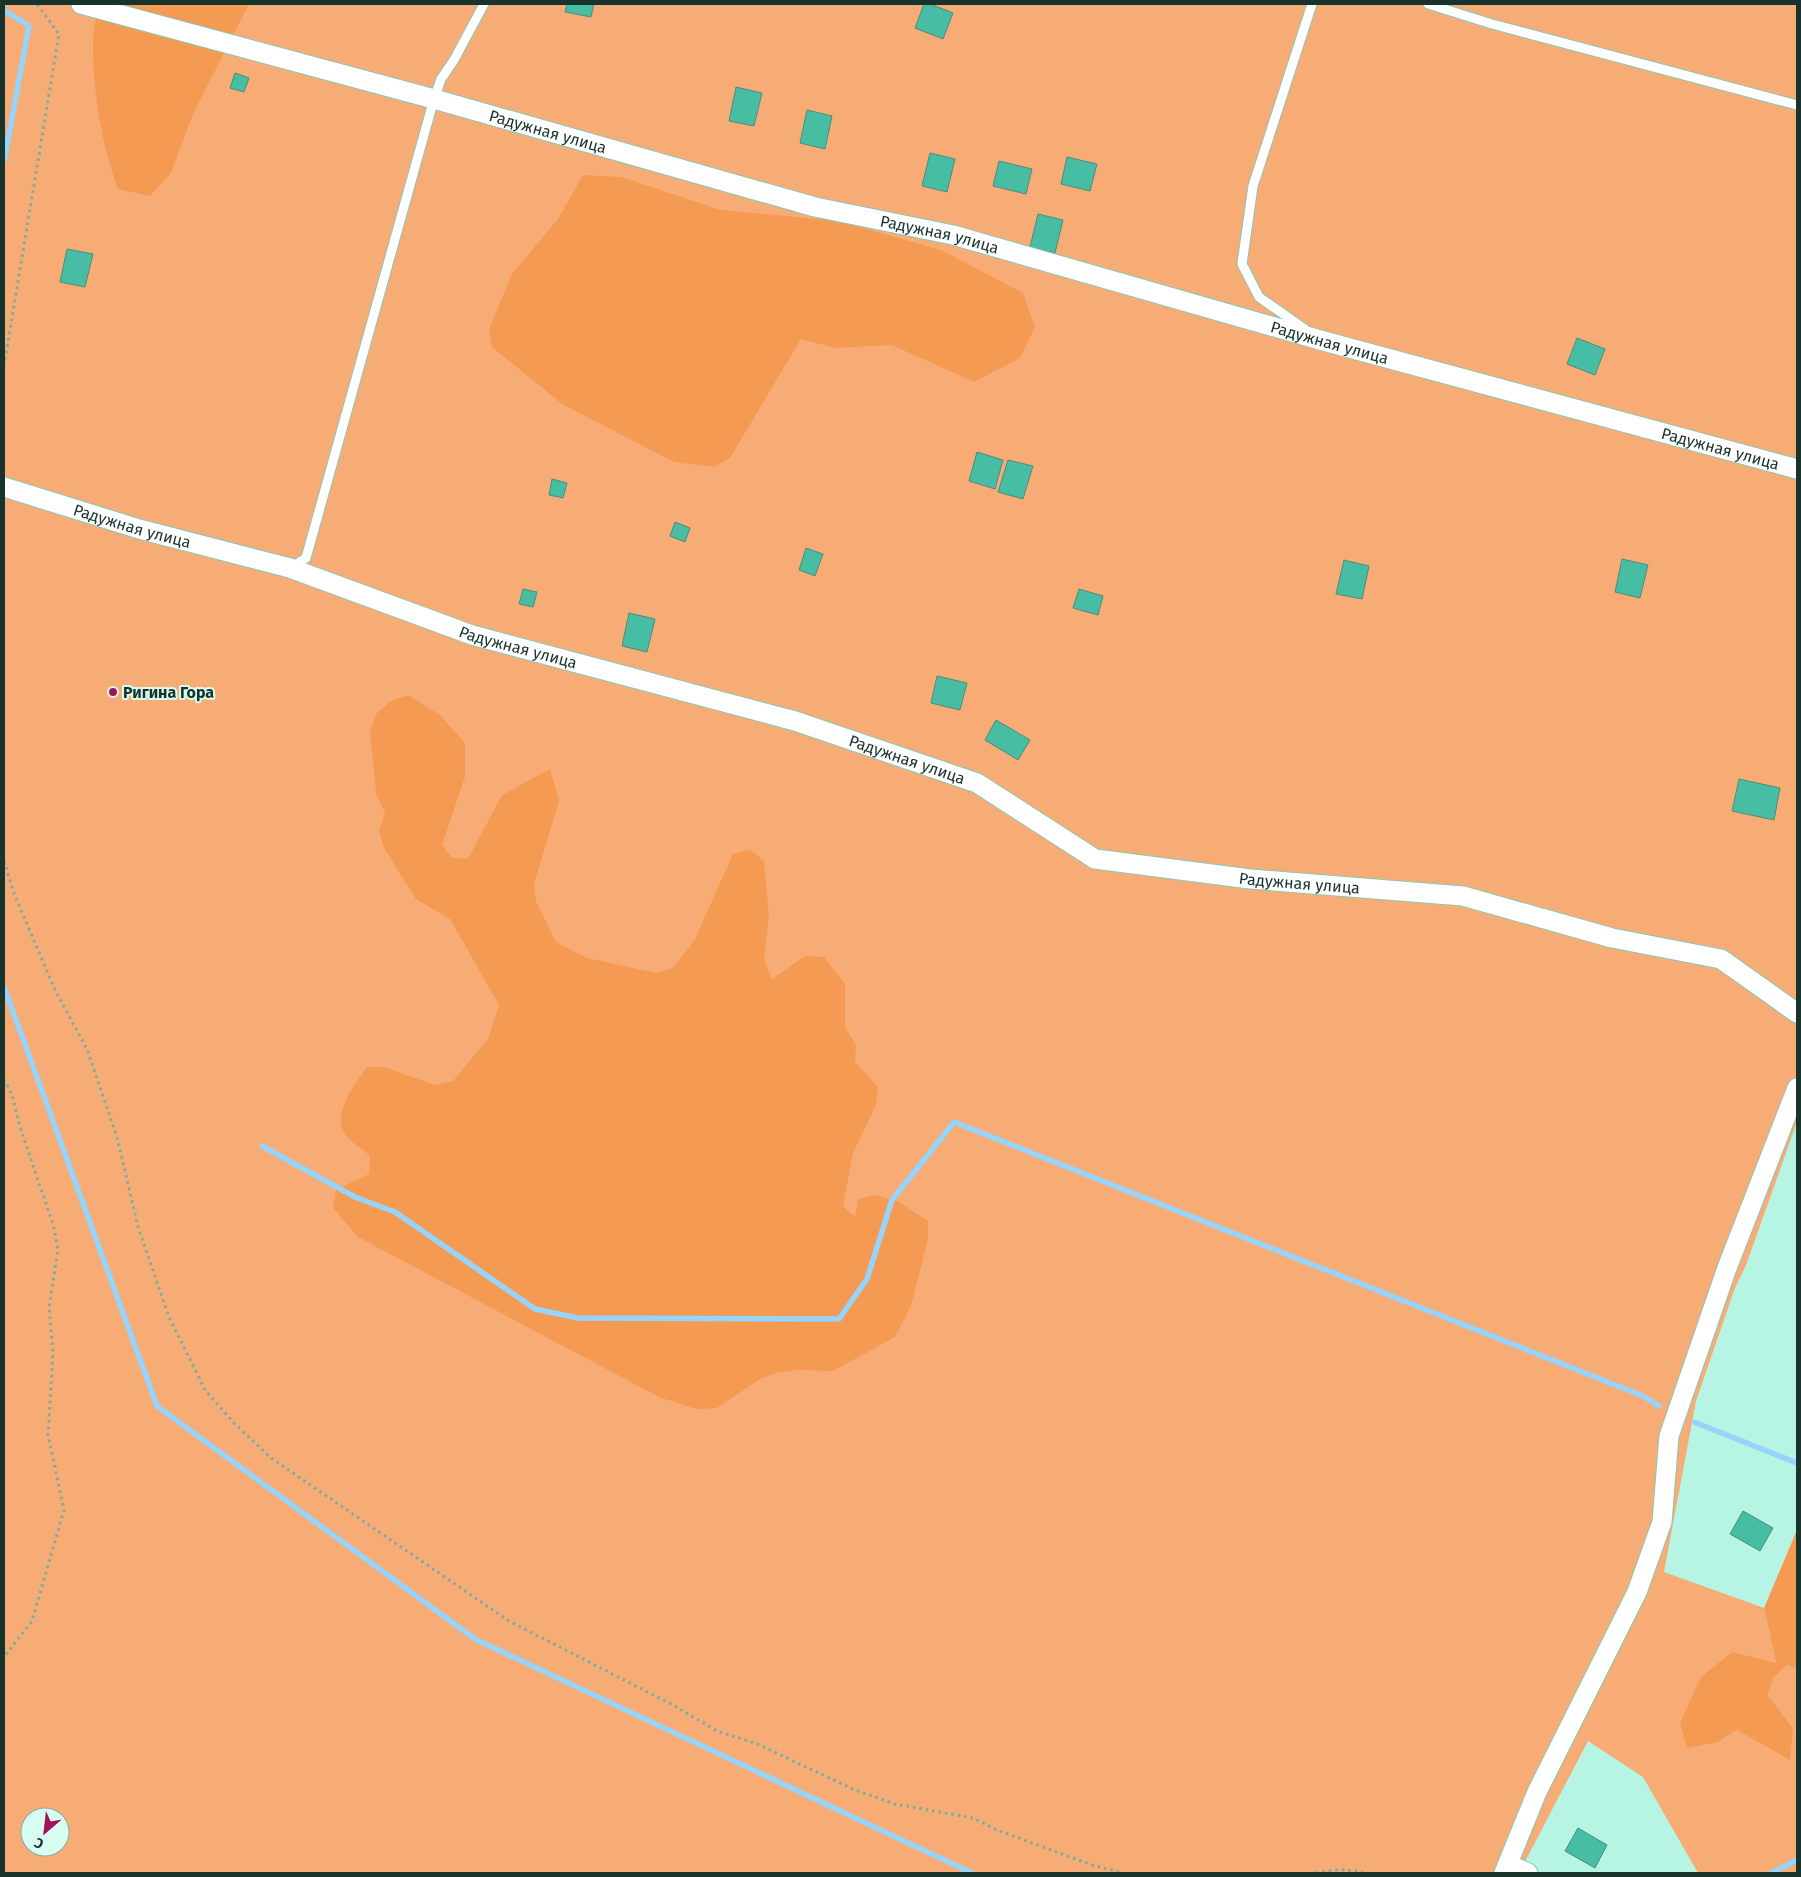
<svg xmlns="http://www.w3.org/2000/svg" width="1801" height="1877" font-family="'Fira Sans',sans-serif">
<rect width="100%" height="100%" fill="#b6f5e4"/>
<path fill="#f7ac76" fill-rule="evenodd" d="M4 4H1797V1122L1746 1265 1735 1288 1696 1401 1664 1572 1764 1608 1776 1663 1718 1742 1737 1730 1793 1728 1768 1695 1772 1677 1788 1665 1797 1670V1873H1698L1643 1777 1588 1741 1519 1873H4ZM30 1817H60V1847H30Z"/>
<g fill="#f59a52">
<path d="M98 4H249L193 114 171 173 150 196 118 189C101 142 92 88 93 38 94 27 97 15 98 4Z"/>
<polygon points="583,175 621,177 721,210 838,221 941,250 1023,293 1035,327 1020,358 974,382 892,345 835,348 801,339 730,458 714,467 674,462 562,404 492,347 489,329 512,274 558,219"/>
<path d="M408 695 440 715 465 743V777L442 845 452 858 468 859 502 795 550 769 559 801 534 884 536 901 556 942 587 958 656 973 673 968 694 941 733 854 750 850 764 861 769 916 764 959 772 979 805 956 824 957 845 984V1027L856 1045 855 1062 878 1087 876 1105 853 1153 843 1206 855 1217 858 1199 875 1195 897 1201 928 1221V1239L911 1306 895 1337 833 1371 795 1370 776 1373 760 1379 717 1408 696 1409 659 1397 358 1237 333 1208 336 1190 369 1174 370 1156C364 1150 348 1140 344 1133 332 1114 356 1082 367 1067H384L435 1085 453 1081 488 1039 499 1005 450 919 416 899 384 848 379 831 385 813 376 793 370 730 377 713 391 701Z"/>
<polygon points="1797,1530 1797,1670 1788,1665 1773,1677 1768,1695 1793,1728 1790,1760 1737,1730 1718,1742 1687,1748 1680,1723 1701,1677 1732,1652 1776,1663 1764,1608"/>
</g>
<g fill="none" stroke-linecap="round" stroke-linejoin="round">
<g stroke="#96d4fb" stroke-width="5.5">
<polyline points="4,10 29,26 4,161"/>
<polyline points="4,987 157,1406 475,1639 972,1873"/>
<polyline points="262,1146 355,1197 395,1212 535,1309 578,1318 839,1319 867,1279 892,1200 954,1122 1643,1396 1659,1406"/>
<polyline points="1694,1422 1797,1463"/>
<polyline points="1771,1873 1797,1860"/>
</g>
</g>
<g fill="#47bda4" stroke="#4e8b7c">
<polygon points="567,4 594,4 591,17 565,12"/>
<polygon points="924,4 930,4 953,13 943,39 915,28"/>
<polygon points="235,73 249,78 244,92 230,88"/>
<polygon points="736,87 762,93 754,126 729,121"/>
<polygon points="807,110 832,116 825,149 800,143"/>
<polygon points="930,153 955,159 947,192 922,186"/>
<polygon points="1067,157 1097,164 1090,191 1061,184"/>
<polygon points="999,161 1032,169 1026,194 993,186"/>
<polygon points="1038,214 1063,220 1055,253 1030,247"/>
<polygon points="67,249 93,254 85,287 60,282"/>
<polygon points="1577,338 1605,349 1595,375 1567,364"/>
<polygon points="977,452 1003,460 995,489 969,481"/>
<polygon points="1008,460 1033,466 1023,499 998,492"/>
<polygon points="552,479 567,483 563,498 549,495"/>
<polygon points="675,522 690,528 685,542 670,536"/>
<polygon points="806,548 823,554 815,576 799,570"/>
<polygon points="1622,559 1648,565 1640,598 1615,592"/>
<polygon points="1344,560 1369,566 1362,599 1336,594"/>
<polygon points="523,589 537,592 533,607 519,604"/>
<polygon points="1079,589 1103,596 1098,615 1073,608"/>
<polygon points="629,613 655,619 647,652 622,646"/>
<polygon points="937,676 967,683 960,710 931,703"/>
<polygon points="996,720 1030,740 1018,760 985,740"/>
<polygon points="1739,779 1780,788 1774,820 1732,811"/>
<polygon points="1743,1511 1773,1528 1760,1551 1730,1534"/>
<polygon points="1578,1828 1607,1845 1595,1868 1565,1851"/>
</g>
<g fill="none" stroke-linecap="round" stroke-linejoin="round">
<defs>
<g id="service">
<polyline points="1428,4 1492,24 1797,105"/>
<polyline points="1306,330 1259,297 1242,264 1253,186 1312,4"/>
<polyline points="291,568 306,558 434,99 441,79 454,60 484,4"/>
</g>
<g id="minor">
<path id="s1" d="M81 4 434 99 815 207 953 235 1320 340 1797 469"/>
<path id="s2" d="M4 487 139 529 290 568 472 635 795 721 977 783 1095 859 1250 879 1463 896 1612 938 1721 959 1797 1013"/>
<polyline points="1508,1864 1528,1873"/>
<polyline points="1504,1873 1537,1792 1637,1592 1662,1522 1669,1436 1727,1268 1797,1088"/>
</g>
</defs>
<use href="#service" stroke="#8ac8b8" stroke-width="11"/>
<use href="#minor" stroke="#8ac8b8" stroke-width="21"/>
<g stroke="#7bac9f" stroke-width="3" stroke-dasharray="2.5 4" stroke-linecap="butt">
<polyline points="4,366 59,34 37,4"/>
<polyline points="4,861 15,896 55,990 87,1049 117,1137 138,1227 169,1317 205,1390 234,1423 271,1458 509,1621 673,1705 717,1731 757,1744 855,1790 895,1804 973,1818 997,1830 1092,1865 1124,1873"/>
<polyline points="4,1079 12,1095 20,1127 53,1224 58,1249 49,1308 53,1352 48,1435 64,1510 32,1621 4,1657"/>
<path d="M1316 1873C1331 1869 1350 1869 1364 1873"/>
</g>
<use href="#service" stroke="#fff" stroke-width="9"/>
<use href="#minor" stroke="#fff" stroke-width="19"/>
</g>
<circle fill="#a0135c" stroke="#d7fdf2" stroke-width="2" cx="113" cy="692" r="5"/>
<g text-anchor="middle" stroke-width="4" stroke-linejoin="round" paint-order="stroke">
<g font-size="16" fill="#18322c" stroke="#d7fdf2">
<text dy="6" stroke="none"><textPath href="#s1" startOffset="484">Радужная улица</textPath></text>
<text dy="6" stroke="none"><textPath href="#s1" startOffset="889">Радужная улица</textPath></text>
<text dy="6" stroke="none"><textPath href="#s1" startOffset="1294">Радужная улица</textPath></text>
<text dy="6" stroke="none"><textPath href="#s1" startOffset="1699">Радужная улица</textPath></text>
<text dy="6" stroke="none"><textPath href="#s2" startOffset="134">Радужная улица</textPath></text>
<text dy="6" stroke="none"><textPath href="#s2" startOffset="539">Радужная улица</textPath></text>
<text dy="6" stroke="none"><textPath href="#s2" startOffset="944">Радужная улица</textPath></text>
<text dy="6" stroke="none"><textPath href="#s2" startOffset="1364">Радужная улица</textPath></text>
</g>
<g font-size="16" font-weight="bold" fill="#18322c" stroke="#d7fdf2" text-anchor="start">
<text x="123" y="698">Ригина Гора</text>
</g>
</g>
<rect width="1801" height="1877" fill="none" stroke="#18322c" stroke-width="10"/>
<g transform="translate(45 1832) rotate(208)"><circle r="24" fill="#d7fdf2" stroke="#8baca3"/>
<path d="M0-4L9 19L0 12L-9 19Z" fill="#a0135c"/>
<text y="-8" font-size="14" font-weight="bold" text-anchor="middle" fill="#18322c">С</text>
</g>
</svg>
